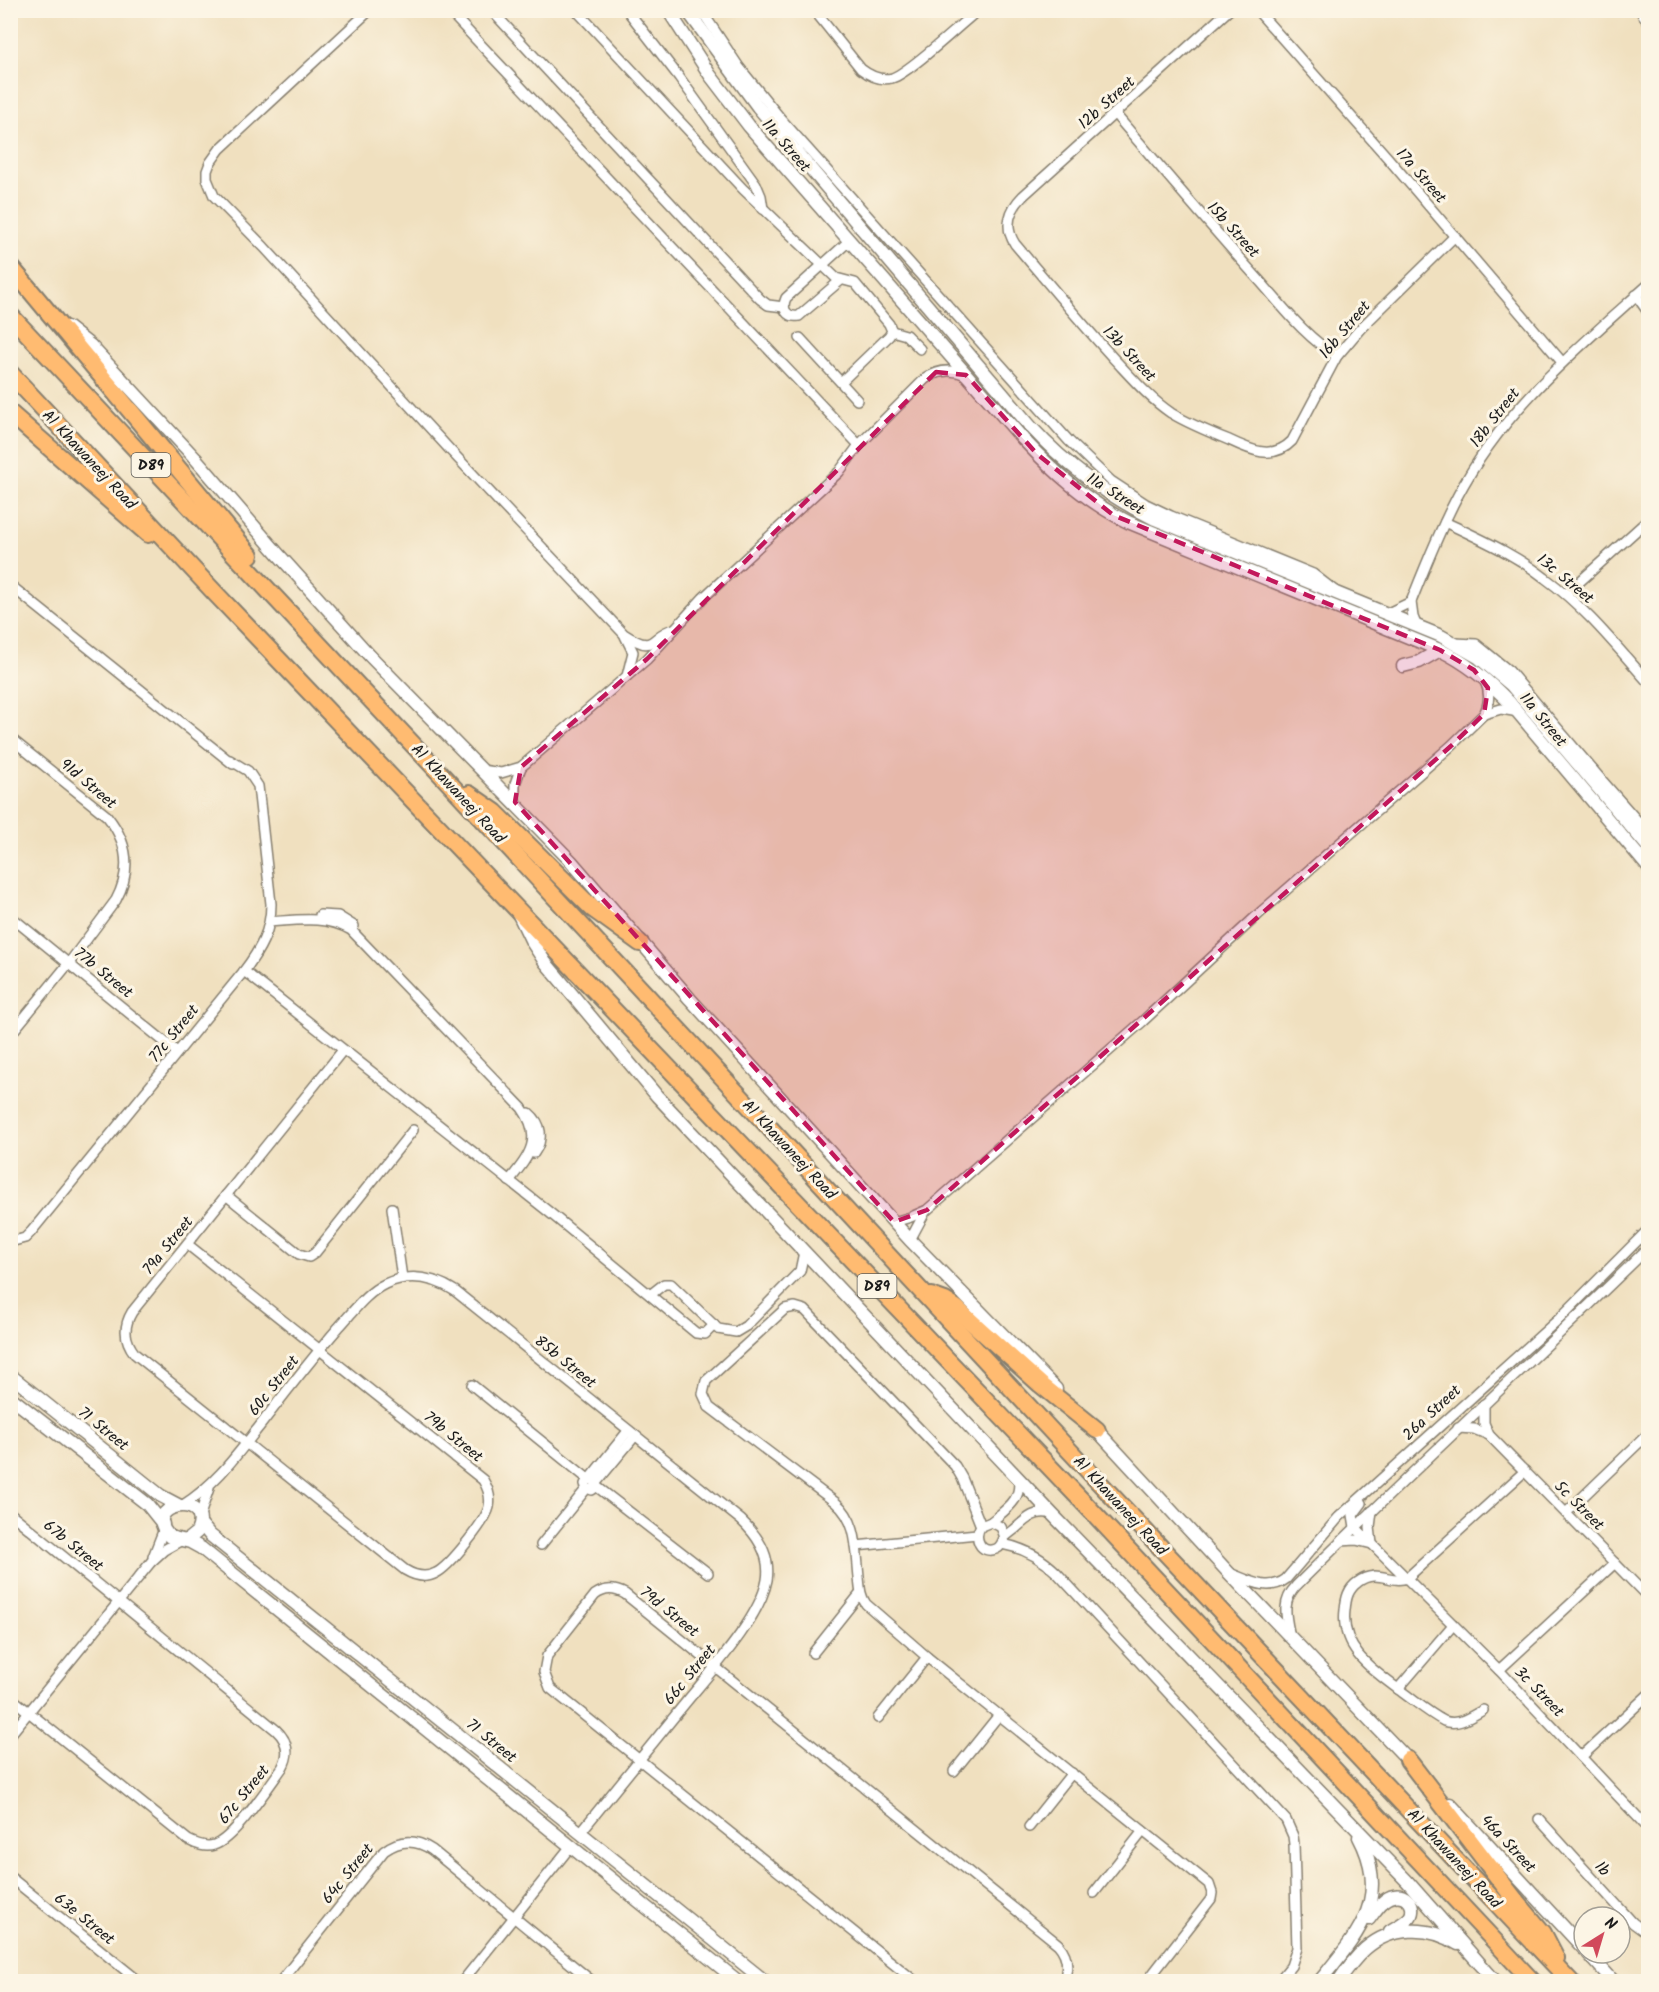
<svg xmlns="http://www.w3.org/2000/svg" width="1659" height="1992" font-family="Kalam,sans-serif">
<rect width="100%" height="100%" fill="#fcf5e5"/>
<filter id="ink" filterUnits="userSpaceOnUse"><feTurbulence type="fractalNoise" baseFrequency=".0167" numOctaves="2"/><feDisplacementMap in="SourceGraphic" scale="12" xChannelSelector="R" yChannelSelector="G"/><feConvolveMatrix kernelMatrix="1 2 1 2 8 2 1 2 1" color-interpolation-filters="sRGB"/></filter>
<filter id="wash" filterUnits="userSpaceOnUse"><feTurbulence type="fractalNoise" baseFrequency=".008" numOctaves="4" result="noise"/><feDisplacementMap in="SourceGraphic" scale="24" xChannelSelector="R" yChannelSelector="G"/><feGaussianBlur stdDeviation="1.35" result="paint"/><feColorMatrix in="noise" values="0 0 0 0 0 0 0 0 0 0 0 0 0 0 0 0 0 1.4 0 .05"/><feComposite in="paint" operator="in"/></filter>
<g filter="url(#wash)">
<rect width="100%" height="100%" fill="#f0e0bf"/>
</g>
<g filter="url(#ink)">
<g fill="none" stroke-linecap="round" stroke-linejoin="round">
<defs>
<g id="minor">
<path d="M370 10 220 149 210 163 207 171V179L214 196 264 247 451 451 624 634C658 656 648 635 674 629"/>
<polyline points="448,10 859,445"/>
<polyline points="491,10 760,299 768,305 784,307"/>
<polyline points="576,10 743,189 836,278 855,283 889,324 892,331 889,336 841,382"/>
<polyline points="627,10 679,77 756,184 761,196 763,209"/>
<polyline points="701,10 739,67 781,119 1069,441 1111,481 1146,504 1171,516 1313,574 1335,591"/>
<path d="M814 10 861 69C870 76 880 81 892 78 909 73 961 24 978 10"/>
<path d="M1229 10 1023 196C1009 210 1004 227 1015 244 1048 283 1080 322 1114 359 1132 378 1149 398 1171 413 1189 424 1209 432 1229 440 1250 450 1273 461 1292 441L1337 356 1360 329 1455 236"/>
<polyline points="1257,10 1387,157 1562,362"/>
<polyline points="1640,10 1648,22"/>
<path d="M1115 114C1163 170 1210 226 1259 280 1283 307 1306 338 1337 356"/>
<path d="M841 280 799 316C787 318 781 309 786 298L849 241"/>
<polyline points="1636,295 1648,312"/>
<polyline points="892,331 906,335 920,349"/>
<polyline points="800,338 857,400"/>
<path d="M1445 522C1480 539 1515 554 1545 578 1585 607 1616 646 1648 682"/>
<polyline points="10,585 233,764"/>
<polyline points="1566,594 1648,520"/>
<polyline points="1386,614 1411,602"/>
<path d="M1417 627 1413 617 1411 602C1425 567 1439 531 1457 497 1502 410 1577 349 1648 285"/>
<polyline points="625,636 633,652 627,676"/>
<polyline points="1454,643 1476,644 1509,671 1598,776 1648,833"/>
<polyline points="1484,714 1501,709 1519,712"/>
<path d="M10 738 107 816C128 842 132 870 116 900L69 963 10 1035"/>
<path d="M482 770 501 773 521 767 647 659 703 598 839 472 859 445 925 379C938 370 951 368 966 375"/>
<polyline points="515,802 515,784 521,767"/>
<polyline points="320,915 338,916 354,926"/>
<polyline points="10,916 177,1052"/>
<path d="M270 922C298 920 326 915 351 930L522 1108C544 1139 529 1156 509 1181"/>
<polyline points="244,971 549,1212 696,1333 705,1334 714,1325"/>
<path d="M529 1113C542 1124 544 1139 534 1153"/>
<polyline points="226,1195 299,1254 309,1257 315,1253 413,1130"/>
<polyline points="392,1208 402,1278"/>
<path d="M894 1222 911 1217 927 1210 1143 1021 1262 911 1451 746 1484 714C1490 703 1490 692 1485 681"/>
<polyline points="910,1240 925,1212"/>
<path d="M10 1242 25 1238 31 1232 244 971C260 950 271 931 271 904L258 786 248 771 230 760"/>
<path d="M187 1244 483 1480C488 1488 491 1497 489 1507 486 1521 449 1567 436 1573 425 1579 415 1576 405 1570L135 1354C124 1340 123 1327 132 1312L343 1050"/>
<polyline points="650,1295 664,1284 671,1284 718,1329 736,1332 746,1326 800,1271 804,1252"/>
<polyline points="472,1385 588,1479"/>
<polyline points="1484,1404 1484,1423 1489,1435 1648,1597"/>
<polyline points="1458,1428 1474,1429 1489,1435"/>
<polyline points="590,1478 628,1431"/>
<polyline points="596,1483 635,1436"/>
<polyline points="596,1486 708,1573"/>
<polyline points="1362,1503 1353,1515 1355,1527 1499,1670 1648,1828"/>
<path d="M183 1505C215 1485 236 1456 259 1427 285 1393 311 1359 339 1327 353 1312 366 1293 385 1284 409 1273 433 1277 455 1291L741 1520C757 1535 771 1556 767 1580 760 1620 704 1679 678 1712 646 1752 613 1792 580 1833"/>
<path d="M10 1513 276 1730C288 1741 290 1754 282 1768 269 1786 233 1840 214 1845 205 1848 196 1844 188 1840L10 1697"/>
<polyline points="1566,1513 1648,1434"/>
<polyline points="199,1518 209,1488"/>
<path d="M991 1522C1006 1509 1023 1500 1018 1477"/>
<path d="M981 1526 962 1478 955 1466 805 1310 795 1307 785 1309 706 1381 703 1394 709 1407 835 1502C858 1521 856 1549 859 1577 860 1587 860 1596 866 1604L927 1657 1209 1884 1212 1893 1211 1899 1155 1971 1152 1975V1982"/>
<path d="M1005 1537 1001 1527 991 1522 981 1526C973 1537 980 1555 996 1549 1001 1547 1002 1543 1004 1538 1007 1535 1011 1532 1015 1529 1026 1519 1036 1509 1052 1514"/>
<polyline points="1341,1541 1356,1540 1372,1544 1370,1527 1372,1511"/>
<path d="M1002 1544C1024 1548 1041 1557 1057 1573L1286 1820 1293 1836 1294 1844 1297 1948 1291 1966 1278 1982"/>
<polyline points="541,1545 587,1488 592,1490 596,1487 595,1480 588,1479 585,1484 587,1488"/>
<polyline points="856,1546 977,1534"/>
<polyline points="153,1557 164,1529"/>
<path d="M1232 1574C1250 1581 1269 1592 1286 1579L1339 1517 1560 1318 1648 1230"/>
<path d="M1290 1637C1286 1617 1281 1602 1296 1586 1411 1471 1532 1362 1648 1248"/>
<polyline points="813,1653 860,1594"/>
<polyline points="1499,1670 1615,1563"/>
<polyline points="1398,1689 1453,1625"/>
<path d="M1483 1710C1470 1717 1459 1726 1444 1721 1429 1713 1416 1702 1402 1692 1374 1671 1340 1650 1345 1610 1346 1598 1348 1589 1358 1582 1377 1568 1390 1584 1407 1578L1525 1471"/>
<polyline points="878,1718 927,1657"/>
<polyline points="10,1735 151,1562 164,1550 180,1541"/>
<polyline points="1581,1757 1648,1695"/>
<polyline points="954,1771 999,1715"/>
<polyline points="1539,1819 1633,1923 1648,1934"/>
<polyline points="1029,1827 1072,1773"/>
<polyline points="10,1877 140,1982"/>
<polyline points="1094,1893 1143,1831"/>
<path d="M280 1982 384 1851C400 1839 416 1839 432 1850L593 1982"/>
<polyline points="462,1982 571,1846"/>
<path d="M916 1982 550 1688 544 1672 547 1656 595 1595C605 1588 614 1588 625 1594L1058 1944C1068 1955 1069 1968 1063 1982"/>
</g>
<g id="tertiary">
<path d="M668 10 710 75 749 126 1023 439C1054 472 1087 502 1128 522L1440 650C1467 663 1489 681 1510 703L1648 867"/>
<path d="M687 10 758 107 1031 427C1067 466 1107 496 1155 519L1441 636 1478 657 1511 685 1648 847"/>
<polyline points="67,327 91,346 195,458 278,554 370,656 571,861 690,999 910,1240 1056,1389"/>
<polyline points="1403,666 1419,662 1440,650"/>
<polyline points="519,915 532,942 545,962 657,1096 1052,1514 1407,1881 1496,1982"/>
<polyline points="10,1375 161,1496 178,1505"/>
<polyline points="10,1397 147,1504 163,1524"/>
<polyline points="1092,1425 1228,1572 1413,1765"/>
<polyline points="200,1523 210,1535 766,1982"/>
<path d="M186 1541 197 1532C215 1491 137 1503 170 1537L190 1542 201 1548 739 1982"/>
<polyline points="1450,1804 1584,1949"/>
<path d="M1369 1919C1376 1910 1383 1898 1394 1896 1406 1893 1417 1906 1410 1917 1405 1923 1396 1927 1390 1931"/>
<polyline points="1588,1953 1614,1982"/>
<path d="M1319 1982C1357 1935 1392 1899 1359 1837"/>
<path d="M1338 1982C1346 1970 1355 1958 1365 1949 1391 1926 1429 1925 1458 1944"/>
</g>
<g id="trunk">
<polyline points="10,266 250,555"/>
<polyline points="10,315 450,784 1094,1477 1571,1982"/>
<polyline points="10,373 216,594 1086,1505 1533,1982"/>
<polyline points="10,413 148,534"/>
<polyline points="469,794 495,812 593,909 640,943"/>
<polyline points="931,1296 945,1301 956,1308 1040,1384 1097,1430"/>
<polyline points="1408,1760 1516,1901 1543,1933 1556,1958"/>
</g>
</defs>
<use href="#minor" stroke="#867e6e" stroke-width="12"/>
<use href="#tertiary" stroke="#867e6e" stroke-width="15"/>
<use href="#trunk" stroke="#867e6e" stroke-width="20"/>
<use href="#minor" stroke="#fff" stroke-width="9"/>
<use href="#tertiary" stroke="#fff" stroke-width="12"/>
<use href="#trunk" stroke="#ffbb71" stroke-width="16"/>
</g>
</g>
<path fill="#c2185b" fill-opacity="0.2" stroke="#c2185b" stroke-width="4.5" stroke-dasharray="12 8" stroke-linejoin="round" d="M936 372 966 375 1037 454 1113 515 1440 650 1474 670 1488 688 1484 714 1451 746 927 1210 894 1222 515 802 521 767 647 659Z"/>
<g text-anchor="middle" stroke-width="6" stroke-linejoin="round" paint-order="stroke">
<g fill="#fcf5e5" stroke="#5f5d58" stroke-width="1.5">
<rect x="131.5" y="453" width="39" height="24" rx="4.5"/>
<rect x="857.5" y="1274" width="39" height="24" rx="4.5"/>
</g>
<g font-size="15" font-weight="bold" fill="#1c1c1c">
<text x="151" y="470">D89</text>
<text x="877" y="1291">D89</text>
</g>
<g font-size="16" fill="#1c1c1c" stroke="#fcf5e5">
<text transform="translate(1106 102) rotate(-42)" y="6">12b Street</text>
<text transform="translate(787 145) rotate(49)" y="6">11a Street</text>
<text transform="translate(1422 175) rotate(49)" y="6">17a Street</text>
<text transform="translate(1234 229) rotate(48)" y="6">15b Street</text>
<text transform="translate(1344 329) rotate(-50)" y="6">16b Street</text>
<text transform="translate(1130 353) rotate(47)" y="6">13b Street</text>
<text transform="translate(1494 417) rotate(-52)" y="6">18b Street</text>
<text transform="translate(90 459) rotate(47)" y="6">Al Khawaneej Road</text>
<text transform="translate(1116 493) rotate(32)" y="6">11a Street</text>
<text transform="translate(1566 578) rotate(40)" y="6">13c Street</text>
<text transform="translate(1544 719) rotate(51)" y="6">11a Street</text>
<text transform="translate(89 783) rotate(40)" y="6">91d Street</text>
<text transform="translate(459 793) rotate(47)" y="6">Al Khawaneej Road</text>
<text transform="translate(104 972) rotate(39)" y="6">77b Street</text>
<text transform="translate(173 1033) rotate(-51)" y="6">77c Street</text>
<text transform="translate(790 1149) rotate(47)" y="6">Al Khawaneej Road</text>
<text transform="translate(167 1245) rotate(-51)" y="6">79a Street</text>
<text transform="translate(566 1361) rotate(39)" y="6">85b Street</text>
<text transform="translate(273 1385) rotate(-52)" y="6">60c Street</text>
<text transform="translate(1431 1412) rotate(-43)" y="6">26a Street</text>
<text transform="translate(104 1428) rotate(39)" y="6">71 Street</text>
<text transform="translate(454 1436) rotate(39)" y="6">79b Street</text>
<text transform="translate(1121 1505) rotate(47)" y="6">Al Khawaneej Road</text>
<text transform="translate(1580 1505) rotate(45)" y="6">5c Street</text>
<text transform="translate(74 1545) rotate(39)" y="6">67b Street</text>
<text transform="translate(670 1611) rotate(39)" y="6">79d Street</text>
<text transform="translate(689 1674) rotate(-51)" y="6">66c Street</text>
<text transform="translate(1540 1691) rotate(46)" y="6">3c Street</text>
<text transform="translate(492 1740) rotate(39)" y="6">71 Street</text>
<text transform="translate(243 1794) rotate(-51)" y="6">67c Street</text>
<text transform="translate(1509 1843) rotate(47)" y="6">46a Street</text>
<text transform="translate(1455 1858) rotate(47)" y="6">Al Khawaneej Road</text>
<text transform="translate(1603 1868) rotate(48)" y="6">1b</text>
<text transform="translate(347 1873) rotate(-51)" y="6">64c Street</text>
<text transform="translate(85 1918) rotate(39)" y="6">63e Street</text>
</g>
</g>
<rect width="1659" height="1992" fill="none" stroke="#fcf5e5" stroke-width="36"/>
<g transform="translate(1602 1935) rotate(37)"><circle r="28" fill="#fcf5e5" stroke="#a29e95" stroke-width="1.5"/>
<path d="M0-4.5L10 22L0 15L-10 22Z" fill="#d1495b"/>
<text y="-9" font-size="16" font-weight="bold" text-anchor="middle" fill="#1c1c1c">N</text>
</g>
</svg>
